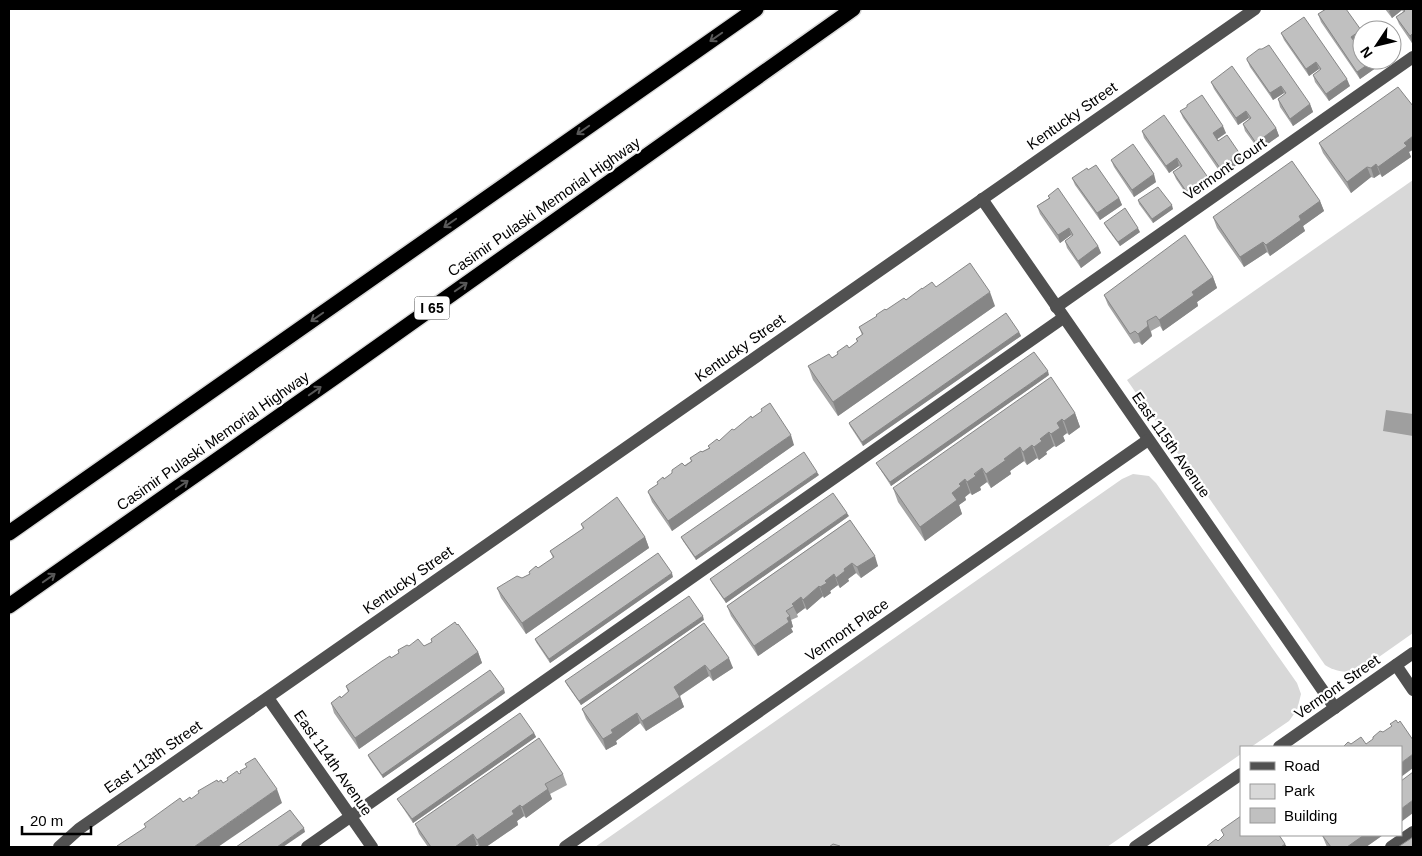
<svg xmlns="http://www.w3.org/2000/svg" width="1422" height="856" font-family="Helvetica,sans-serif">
<rect width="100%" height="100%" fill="#fff"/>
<g fill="#d8d8d8">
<path d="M1413 180V633L1359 671C1346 673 1336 672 1325 665L1127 380Z"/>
<polygon points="1133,474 1149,476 1156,483 1297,683 1301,694 1297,710 1289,721 1251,747 1241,747 1241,754 1107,847 595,847 1122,479"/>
</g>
<polygon fill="#9f9f9f" points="1386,410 1413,414 1413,436 1383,431"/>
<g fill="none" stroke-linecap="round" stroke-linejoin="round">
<defs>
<g id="highway">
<polyline points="9,533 756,9"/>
<polyline points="9,606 335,377 853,9"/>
</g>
</defs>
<use href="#highway" stroke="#dbdbdb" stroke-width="18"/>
<g stroke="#515151" stroke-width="12">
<polyline points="982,199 1335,708"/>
<polyline points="1056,307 1413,57"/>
<polyline points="1396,665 1413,690"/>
<polyline points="268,698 372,847"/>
<polyline points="1279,747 1413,653"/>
<polyline points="59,847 79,829 1255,9"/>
<polyline points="307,847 1063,318"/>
<polyline points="565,847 1148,440"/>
<polyline points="1135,847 1241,774"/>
<polyline points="1391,847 1413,832"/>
</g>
<use href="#highway" stroke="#000" stroke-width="15"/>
</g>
<g fill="#a5a5a5">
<polygon points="1385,9 1413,9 1413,43 1412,43 1399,24 1396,17 1403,12 1402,10 1392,18"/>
<polygon points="1318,14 1362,38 1355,43 1362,60 1378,60 1380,65 1360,79 1321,22"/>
<polygon points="1281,33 1350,86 1329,101 1315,82 1313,75 1320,70 1319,69 1309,76 1284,40"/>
<polygon points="1247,60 1310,104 1313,112 1293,126 1280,107 1278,99 1285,94 1284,93 1273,100 1250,67"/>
<polygon points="1211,82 1276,128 1279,136 1259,150 1245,131 1243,124 1249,119 1249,118 1238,125 1214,89"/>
<polygon points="1180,111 1226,133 1217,139 1242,161 1222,175 1183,118"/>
<polygon points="1142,131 1207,176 1209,183 1189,198 1176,179 1173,172 1180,167 1179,166 1169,173 1144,138"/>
<polygon points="1319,143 1409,152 1411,157 1382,177 1380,174 1374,178 1371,177 1351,193 1323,153"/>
<polygon points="1111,160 1156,182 1134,197 1114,167"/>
<polygon points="1088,170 1119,198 1122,205 1100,220 1075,185 1072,178"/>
<polygon points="1048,196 1098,246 1101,253 1081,268 1067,248 1065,241 1072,236 1071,235 1060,243 1040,214 1037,206 1049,198"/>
<polygon points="1138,200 1173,209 1153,223 1139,204"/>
<polygon points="1320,201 1324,211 1303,226 1305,231 1270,256 1267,252 1244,267 1217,228 1213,217"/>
<polygon points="1104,223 1140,232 1120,246 1106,227"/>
<polygon points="1213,277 1217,288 1197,302 1198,306 1163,331 1160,326 1151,331 1152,336 1142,345 1139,342 1134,344 1108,305 1104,295"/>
<polygon points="936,287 995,306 838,416 813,380 808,366 832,358 838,354 837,352 849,348 857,342 856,339 862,335 859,327 877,317 876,315 906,300 922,289"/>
<polygon points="1019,332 1021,336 863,446 850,426 849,423"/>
<polygon points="1049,375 891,486 878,466 876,463"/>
<polygon points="1075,413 1080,427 1069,435 1067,433 1063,436 1065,441 1056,447 1054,446 1046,452 1047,454 1039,460 1037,458 1027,465 1024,461 1010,471 1011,474 991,488 987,482 980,487 981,490 972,495 970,493 965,497 966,500 959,505 962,514 925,541 898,502 893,488"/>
<polygon points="752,418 794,445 672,531 652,502 648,492 664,479 691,461 690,458 709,448 708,446 719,441"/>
<polygon points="819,475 696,560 683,541 681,537"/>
<polygon points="849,516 726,603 712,583 710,579"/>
<polygon points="850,520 878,566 861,578 856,573 848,579 849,581 840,588 838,585 830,591 831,593 824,598 823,596 807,610 805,608 797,614 798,617 791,620 793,627 791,628 793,632 758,656 731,616 727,606"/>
<polygon points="581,524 645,537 649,548 526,634 501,598 497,588 522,578 530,574 553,558 550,551 583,529"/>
<polygon points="673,577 550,663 536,642 535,639"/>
<polygon points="704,620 581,705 567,685 565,681"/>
<polygon points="704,623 733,668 713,681 709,676 680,696 684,707 646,731 640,723 616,741 617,744 606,750 586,719 582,709"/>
<polygon points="431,639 478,652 482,663 359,749 334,713 331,703 341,698 348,692 346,686 391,658 409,646 424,646 432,642"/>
<polygon points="505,693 383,778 369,758 368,755"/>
<polygon points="534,733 536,737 413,823 397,799"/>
<polygon points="563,774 567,785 550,794 552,799 526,818 524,816 517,821 518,825 486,847 479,847 477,845 474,847 428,847 419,834 415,824"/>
<polygon points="1322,835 1383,835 1366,847 1327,847"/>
</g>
<g fill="#868686">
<polygon points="1392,9 1402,9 1402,10 1392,18 1389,11"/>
<polygon points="1361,30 1362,38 1353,44 1351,37"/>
<polygon points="1413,33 1413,43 1412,43 1410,36"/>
<polygon points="1374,60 1378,60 1380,65 1360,79 1357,72"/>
<polygon points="1316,62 1319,69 1309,76 1306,69"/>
<polygon points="1347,79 1350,86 1329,101 1326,94"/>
<polygon points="1281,86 1284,93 1273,100 1270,93"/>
<polygon points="1310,104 1313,112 1293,126 1290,119"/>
<polygon points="1246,111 1249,118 1238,125 1236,118"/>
<polygon points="1223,126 1226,133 1216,140 1213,133"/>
<polygon points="1276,128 1279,136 1259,150 1256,143"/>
<polygon points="1413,136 1413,150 1409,152 1411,157 1382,177 1378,167 1404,143"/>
<polygon points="1240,154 1242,161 1222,175 1220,168"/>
<polygon points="1177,158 1179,166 1169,173 1166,166"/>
<polygon points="1376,164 1380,174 1374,178 1371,168"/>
<polygon points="1367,167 1371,177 1351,193 1347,182"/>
<polygon points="1154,174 1156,182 1134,197 1132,190"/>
<polygon points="1207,176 1209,183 1189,198 1186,191"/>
<polygon points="1119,198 1122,205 1100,220 1097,213"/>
<polygon points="1320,201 1324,211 1303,226 1305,231 1270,256 1266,245 1299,216"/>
<polygon points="1172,205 1173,209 1153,223 1152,219"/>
<polygon points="1069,228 1071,235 1060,243 1058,235"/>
<polygon points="1138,228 1140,232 1120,246 1118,242"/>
<polygon points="1263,242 1267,252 1244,267 1240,257"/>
<polygon points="1098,246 1101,253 1081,268 1078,261"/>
<polygon points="1213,277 1217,288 1197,302 1198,306 1163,331 1159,320 1192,292"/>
<polygon points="990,292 995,306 838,416 833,402"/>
<polygon points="1147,321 1152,336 1142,345 1138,334"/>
<polygon points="1019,332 1021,336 863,446 862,442"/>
<polygon points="1048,371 1049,375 891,486 890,482"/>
<polygon points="1075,413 1080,427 1069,435 1064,421"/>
<polygon points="1062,419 1067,433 1063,436 1065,441 1056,447 1051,434 1057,423"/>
<polygon points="1049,432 1054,446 1046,452 1047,454 1039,460 1034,447 1040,439"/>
<polygon points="791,435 794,445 672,531 668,521"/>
<polygon points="1032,445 1037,458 1027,465 1023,452"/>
<polygon points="1020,447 1024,461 1010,471 1011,474 991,488 986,474 1004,459"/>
<polygon points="982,468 987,482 980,487 981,490 972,495 967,482"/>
<polygon points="817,472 819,475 696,560 695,557"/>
<polygon points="965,479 970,493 965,497 966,500 959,505 962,514 925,541 920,527 959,484"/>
<polygon points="847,513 849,516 726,603 724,599"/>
<polygon points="645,537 649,548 526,634 522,623"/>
<polygon points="875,556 878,566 861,578 857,567"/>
<polygon points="852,563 856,573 848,579 849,581 840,588 836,578 844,569"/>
<polygon points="672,573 673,577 550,663 549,659"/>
<polygon points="834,574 838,585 830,591 831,593 824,598 820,587 825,581"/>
<polygon points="819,586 823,596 807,610 803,600"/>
<polygon points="801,597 805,608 797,614 792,604"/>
<polygon points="703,616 704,620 581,705 579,701"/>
<polygon points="790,616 793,627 791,628 793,632 758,656 754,646"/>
<polygon points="478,652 482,663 359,749 355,738"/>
<polygon points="729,658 733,668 713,681 710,671"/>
<polygon points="705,665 709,676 678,697 674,687"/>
<polygon points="504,689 505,693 383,778 382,775"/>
<polygon points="680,697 684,707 646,731 642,721"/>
<polygon points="637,713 640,723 616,741 617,744 606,750 603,739 611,730"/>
<polygon points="534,733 536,737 413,823 412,819"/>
<polygon points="1413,754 1413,768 1401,777 1401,763"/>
<polygon points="277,789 282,803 218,847 194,847"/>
<polygon points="548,789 552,799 526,818 522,807"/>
<polygon points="1413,800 1413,813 1401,822 1401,809"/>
<polygon points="520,805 524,816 517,821 518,825 486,847 480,847 477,840 512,811"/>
<polygon points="304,828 305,832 283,847 277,847"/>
<polygon points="473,834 477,845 474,847 455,847"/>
<polygon points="1364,835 1383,835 1366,847 1347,847"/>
<polygon points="1285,844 1287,847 1281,847"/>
</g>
<g fill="#c0c0c0" stroke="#868686">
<polygon points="1326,9 1346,9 1361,30 1351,37 1356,44 1362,40 1362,60 1374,60 1357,72 1318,14"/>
<polygon points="1403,9 1413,9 1413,33 1410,36 1396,17 1405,11"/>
<polygon points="1304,17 1347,79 1326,94 1313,75 1321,69 1316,62 1306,69 1281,33"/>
<polygon points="1269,45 1310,104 1290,119 1278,99 1286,93 1281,86 1270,93 1247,60 1247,58 1259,49 1262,49"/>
<polygon points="1232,66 1276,128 1256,143 1243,124 1251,118 1246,111 1236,118 1211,82"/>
<polygon points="1398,87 1413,106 1413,136 1404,143 1407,146 1378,167 1376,164 1371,168 1367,167 1347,182 1319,143"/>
<polygon points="1202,95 1223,126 1213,133 1218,141 1227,135 1240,154 1220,168 1180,111 1187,107 1187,105"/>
<polygon points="1164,115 1207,176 1186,191 1173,172 1182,166 1177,158 1166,166 1142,131"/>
<polygon points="1133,144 1154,174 1132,190 1111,160"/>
<polygon points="1292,161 1320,201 1299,216 1301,220 1266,245 1263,242 1240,257 1213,217"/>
<polygon points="1096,165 1119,198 1097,213 1072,178 1087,168 1088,170"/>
<polygon points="1158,187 1172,205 1152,219 1138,200"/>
<polygon points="1058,188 1098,246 1078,261 1065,241 1073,235 1069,228 1058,235 1037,206 1050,198 1048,196"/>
<polygon points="1125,208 1138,228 1118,242 1104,223"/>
<polygon points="1185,235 1213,277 1192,292 1194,295 1159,320 1156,316 1147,321 1148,326 1138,334 1135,331 1130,334 1104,295"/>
<polygon points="970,263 990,292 833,402 808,366 829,354 832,358 838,354 837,352 847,345 849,348 858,341 856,339 863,334 859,327 877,316 876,315 885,309 886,310 904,298 906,300 922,288 922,289 932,282 936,287"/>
<polygon points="1006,313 1019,332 862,442 849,423"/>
<polygon points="1034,352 1048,371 890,482 876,463"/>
<polygon points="1051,377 1075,413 1064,421 1062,419 1057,423 1060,428 1051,434 1049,432 1040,439 1042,441 1034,447 1032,445 1023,452 1020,447 1004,459 1006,460 986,474 982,468 974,474 976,476 967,482 965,479 959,484 961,486 952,493 957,500 920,527 893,488"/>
<polygon points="770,403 791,435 668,521 648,492 649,490 658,484 657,482 663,477 664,479 672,473 672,470 682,463 685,466 692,461 690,458 701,451 702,452 710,448 708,446 717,439 719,441 732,429 734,430 751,416 752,418 762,411 761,409"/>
<polygon points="804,452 817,472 695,557 681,537"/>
<polygon points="833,493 847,513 724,599 710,579"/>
<polygon points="617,497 645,537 522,623 497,588 517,576 522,578 530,574 529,572 536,566 538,568 554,557 550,551 584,528 581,524"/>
<polygon points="850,520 875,556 857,567 852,563 844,569 845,571 836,578 834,574 825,581 827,583 820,587 819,586 803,600 801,597 792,604 794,606 786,611 790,616 787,618 789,622 754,646 727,606"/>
<polygon points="658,553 672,573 549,659 535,639"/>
<polygon points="689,596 703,616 579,701 565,681"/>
<polygon points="455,622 457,625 458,624 478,652 355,738 331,703 340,696 341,698 349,691 346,686 382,661 390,656 391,658 399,653 398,650 407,645 409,646 418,639 424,646 432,642 431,639"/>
<polygon points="704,623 729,658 710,671 705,665 674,687 680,697 642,721 637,713 611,730 613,733 603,739 582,709"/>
<polygon points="490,670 504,689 382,775 368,755"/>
<polygon points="520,713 534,733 412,819 397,799"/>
<polygon points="1396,720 1398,723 1400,721 1413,740 1413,754 1401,763 1401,747 1343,747 1348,742 1351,744 1361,737 1366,744 1373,739 1373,737 1380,731 1383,732 1392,726 1390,724"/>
<polygon points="539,738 563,774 545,784 548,789 522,807 520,805 512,811 514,814 477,840 473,834 455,847 431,847 415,824"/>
<polygon points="255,758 277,789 194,847 118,847 117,846 146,827 144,824 180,798 183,802 190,797 191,799 199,793 198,791 217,780 218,782 221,780 223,783 228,780 227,778 237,771 239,774 241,773 240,771 247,767 245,764"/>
<polygon points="1413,772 1413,800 1401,809 1401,781"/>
<polygon points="290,810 304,828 277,847 236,847"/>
<polygon points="1241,816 1241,835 1279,835 1285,844 1281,847 1206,847 1216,839 1218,841 1224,835 1221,830"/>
<polygon points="1322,835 1364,835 1347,847 1331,847"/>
<polygon points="1413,837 1413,847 1398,847"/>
<polygon points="833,844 840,846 841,847 829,847"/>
</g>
<defs><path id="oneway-shaft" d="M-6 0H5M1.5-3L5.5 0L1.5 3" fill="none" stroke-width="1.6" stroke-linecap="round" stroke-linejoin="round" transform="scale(1.25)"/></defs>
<g stroke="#595959">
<use href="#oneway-shaft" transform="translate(716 37) rotate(145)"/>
<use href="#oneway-shaft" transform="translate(583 130) rotate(145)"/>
<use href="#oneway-shaft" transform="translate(450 223) rotate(145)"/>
<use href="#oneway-shaft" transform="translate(461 287) rotate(-35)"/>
<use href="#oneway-shaft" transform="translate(317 317) rotate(145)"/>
<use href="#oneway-shaft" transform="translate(315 391) rotate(-35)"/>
<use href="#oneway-shaft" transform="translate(182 485) rotate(-35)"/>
<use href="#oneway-shaft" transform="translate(49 578) rotate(-35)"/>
</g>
<g text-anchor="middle" stroke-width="4.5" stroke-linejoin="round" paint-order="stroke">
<rect fill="#fff" stroke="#4c4c4c" stroke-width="1" x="414.5" y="296.5" width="35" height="23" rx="4"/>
<g font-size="14" font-weight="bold" fill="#000">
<text x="432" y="313">I 65</text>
</g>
<g font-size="15" fill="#000" stroke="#fff">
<text transform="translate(1072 116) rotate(-35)" y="5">Kentucky Street</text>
<text transform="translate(1225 169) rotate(-35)" y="5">Vermont Court</text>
<text transform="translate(544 207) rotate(-35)" y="5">Casimir Pulaski Memorial Highway</text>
<text transform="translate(740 348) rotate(-35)" y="5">Kentucky Street</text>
<text transform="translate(213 441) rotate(-35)" y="5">Casimir Pulaski Memorial Highway</text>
<text transform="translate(1171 445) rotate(55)" y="5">East 115th Avenue</text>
<text transform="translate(408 580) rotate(-35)" y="5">Kentucky Street</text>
<text transform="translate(847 630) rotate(-35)" y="5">Vermont Place</text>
<text transform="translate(1337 687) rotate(-35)" y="5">Vermont Street</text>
<text transform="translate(153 757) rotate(-35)" y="5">East 113th Street</text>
<text transform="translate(333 763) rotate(55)" y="5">East 114th Avenue</text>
</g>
</g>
<rect width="1422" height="856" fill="none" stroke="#000000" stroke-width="20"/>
<rect x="1240" y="746" width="162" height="90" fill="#ffffff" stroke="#999999"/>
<rect x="1250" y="762" width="25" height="8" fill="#515151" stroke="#999999"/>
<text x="1284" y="771" font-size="15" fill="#000000">Road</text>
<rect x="1250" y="784" width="25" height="15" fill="#d8d8d8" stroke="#999999"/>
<text x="1284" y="796" font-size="15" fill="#000000">Park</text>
<rect x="1250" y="808" width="25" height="15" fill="#c0c0c0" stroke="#999999"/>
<text x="1284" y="821" font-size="15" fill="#000000">Building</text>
<g transform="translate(1377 45) rotate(235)"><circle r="24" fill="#ffffff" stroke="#999999"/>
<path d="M0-4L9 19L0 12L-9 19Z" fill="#000000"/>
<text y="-8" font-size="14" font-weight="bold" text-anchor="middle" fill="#000000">N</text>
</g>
<path d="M22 826v8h69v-8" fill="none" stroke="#000000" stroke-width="2.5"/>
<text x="30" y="826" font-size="15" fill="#000000" stroke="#ffffff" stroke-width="4" paint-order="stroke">20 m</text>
</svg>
